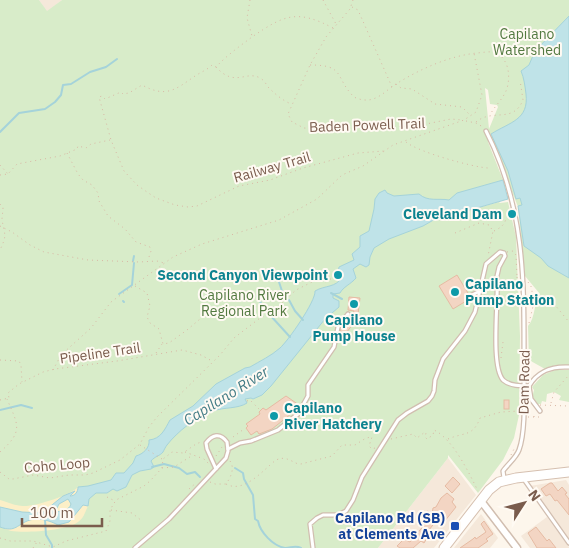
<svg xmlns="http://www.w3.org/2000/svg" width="569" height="548" font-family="'IBM Plex Sans',sans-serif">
<rect width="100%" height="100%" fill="#fdf6ec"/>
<g fill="#f5e8da">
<polygon points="39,0 62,0 47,12"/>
<polygon points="448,458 476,495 434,548 378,548"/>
<polygon points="566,480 569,485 569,539 530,486"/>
<polygon points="481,514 498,538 490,548 454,548"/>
<polygon points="547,517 569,547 569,548 530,548 521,536"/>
</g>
<g fill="#d8ecc9" fill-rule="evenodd">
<path d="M0 0H39L47 11 62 0H569V366L556 365 545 369 529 360 528 326C536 317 533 304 540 294L525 276 518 207 489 132 488 142 503 180 464 192 470 210 499 202 500 203 508 202 516 237 520 336 519 415 514 438 503 460 478 493 448 455V458L378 548H0ZM485 88 488 90 490 104 497 105 498 107 489 129Z"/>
<polygon points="555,370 569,370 569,402 559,400 561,396 554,392 547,394 546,402 542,401 541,404 536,404 532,398 534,390 532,387 543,375"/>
</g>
<path fill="#fcefc7" d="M78 487V490L75 495 88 506C85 512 84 518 78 522 66 531 26 533 11 531 7 530 3 528 0 526V500C7 502 16 506 23 506 34 507 71 495 78 487Z"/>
<g fill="#bfe3e8" stroke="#a5d3da" fill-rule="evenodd">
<path d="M569 16V278L548 266 541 258 524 246 518 206 522 205 520 198 516 199 508 171 491 134C510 122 529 120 526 94 525 86 524 78 521 71L529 65 535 51Z"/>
<path d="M503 180 508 199 470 210 462 214 437 218 423 226 389 239 374 248 370 257 369 265 366 267 360 264 353 269 356 278C351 284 343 287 340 293L333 294V298L339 301V307L325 319 271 386 262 395 253 399 251 398 245 399 247 403C238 409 224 407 213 411 197 416 177 432 167 445 166 446 164 450 163 452 160 456 155 456 151 461L154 467 151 469 140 471 132 475 126 487 117 491 113 489 107 493H96L89 499 88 506 83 505 69 522 58 525C51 521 38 517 30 520 17 524 16 533 0 527V507L22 512 42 513 63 496 75 491 70 496C75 496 78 492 78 487L88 486 111 480 116 473H124L133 463 136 456C143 454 150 448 149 440 161 439 165 429 170 420L193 406 216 384 245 368 250 367C260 361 271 356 280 348 288 341 316 301 315 291 325 285 336 288 342 277L338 272 339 267 354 260 352 254 360 247V236L369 231 374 209 375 199 379 193 385 190 387 193 394 196 419 194C428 202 438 198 449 200L457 193ZM68 499 71 504C69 511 61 511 55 512L59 504Z"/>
</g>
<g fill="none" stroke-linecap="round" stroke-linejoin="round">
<g stroke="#a5d3da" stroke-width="2">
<polyline points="0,132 19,113 45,109 55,102 61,95 63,85 71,84 90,72 106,67 117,59"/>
<polyline points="133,261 134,256"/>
<polyline points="279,282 282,291 287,296"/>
<polyline points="331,293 342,299"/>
<polyline points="119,294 132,285 134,263"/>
<polyline points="257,296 262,305"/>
<polyline points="289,300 295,311 303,320"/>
<polyline points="123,301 124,302"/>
<polyline points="265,309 268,313"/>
<polyline points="270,315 290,337"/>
<polyline points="0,410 21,405 32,408"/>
<polyline points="152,467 164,464 179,468 187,474 195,472 200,477"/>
<path d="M235 468 243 473 244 479 253 495 255 519 258 521C260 532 273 546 285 548 291 548 295 545 301 548"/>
<polyline points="45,520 46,535 52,545 52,548"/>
</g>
</g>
<g fill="#f3d5c3" stroke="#e6bba3">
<polygon points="457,275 471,298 453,309 439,286"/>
<polygon points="349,297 360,298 358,314 360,315 356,326 353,324 343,337 340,335 341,328 345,323 348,325 354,311 348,310"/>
<polygon points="325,332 332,337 328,341 321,336"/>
<polygon points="286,396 299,405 296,410 272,429 259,434 257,431 251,435 246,428 248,426 246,424 260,414 259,412 263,408 266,410"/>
<rect x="504" y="400" width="5" height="9"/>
<polygon points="453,477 460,484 452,493 445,486"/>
<polygon points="550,483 552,483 558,491 562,487 567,493 565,494 569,499 569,515 557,500 555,501 550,494 546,496 541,489"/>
<polygon points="447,493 454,499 452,502 456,507 444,522 439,517 429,530 431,531 430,533 424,543 421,541 413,548 400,548 397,546 404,539 410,542 425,524 420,520 422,517 421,517 427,511 432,514 433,508 436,507 441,498"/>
<polygon points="484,521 493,534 486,539 488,541 478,548 460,548 473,539 475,537 476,539 486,532 481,524"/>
<polygon points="536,527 547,541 549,539 556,548 537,548 528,533"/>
</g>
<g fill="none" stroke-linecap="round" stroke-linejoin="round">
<defs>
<g id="service">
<path d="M486 131C527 211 524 287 524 374 524 394 526 431 519 450 516 458 508 464 503 471L504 478"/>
<polyline points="472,295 480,291"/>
<polyline points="529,386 531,399 540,411"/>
<polyline points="228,449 240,443 251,441 278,430 298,414 308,396 308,385 334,347 338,327 348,314"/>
<polyline points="523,478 569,543"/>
<path d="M135 548 169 519 226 458 228 451 227 442C220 432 212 435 206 443L207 449 216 469"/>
<path d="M313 548 310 524 317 518 323 515H338L346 511 353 500 362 477 398 420 407 413 428 401 432 396 434 391 435 380 443 359 465 331 475 312 486 264 500 252 504 253 505 256 499 267 497 276C499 298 490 365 503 380 510 386 521 386 529 386 538 371 551 366 569 367"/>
</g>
<polyline id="minor" points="481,501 517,548"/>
<polyline id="secondary" points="444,548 489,490 499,482 516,478 569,472"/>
</defs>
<use href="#service" stroke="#d1beb0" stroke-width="5.5"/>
<use href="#minor" stroke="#d1beb0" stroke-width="9"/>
<use href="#secondary" stroke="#d6c0b0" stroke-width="11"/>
<g stroke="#d9b8a5" stroke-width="1" stroke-dasharray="1 4" stroke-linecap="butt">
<polyline points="250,0 247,18 252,36"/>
<polyline points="323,0 336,24"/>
<polyline points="353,0 350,9 326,37 310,65 288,114 292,122 304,128 320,129 416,126 451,119 462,120"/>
<polyline points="352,7 358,10 392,87"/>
<path d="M333 28C297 9 284 15 252 37 240 46 226 56 216 67L212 65C207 70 201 72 195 76 175 90 166 98 142 85L129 93 123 94 121 92 105 99 102 96 99 97 111 140 124 171 137 185 147 192 156 198 175 205 188 207 197 206 239 186 270 180 303 168 358 153 384 151"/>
<path d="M310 65C346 65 334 77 354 97 360 100 367 101 373 99 382 96 388 89 396 84 420 69 449 56 477 53 489 52 497 49 504 60 510 68 510 84 505 93 501 101 494 107 490 115"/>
<path d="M216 67C235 88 246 70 260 78 264 80 266 84 268 87 275 94 282 100 291 104"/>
<polyline points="396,84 401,88 412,89 435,104 462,107 470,115"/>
<polyline points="466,121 476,123 483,127"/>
<path d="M476 122C493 108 513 124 523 100L520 80"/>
<path d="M406 142C418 152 472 167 488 168"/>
<polyline points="67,153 78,174 83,180 92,185 98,193 99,201 108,216 125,229 136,242 150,247 151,251 148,260"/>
<polyline points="0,165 8,174"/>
<polyline points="0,175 8,174 17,164 60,156 77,149 78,146 86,148 91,144 110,140"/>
<path d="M0 204 3 207C3 212 2 216 2 220 5 236 7 235 0 250"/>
<polyline points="0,226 12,232 30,245 44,252 88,260 139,262 157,261 164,263"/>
<path d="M494 231C500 228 505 225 506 218"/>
<polyline points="455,233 479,223 489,225 493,231 488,256"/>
<polyline points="507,252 513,251 516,255 517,277"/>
<polyline points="517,277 518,291"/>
<polyline points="323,278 325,282 338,275"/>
<polyline points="318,280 328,275"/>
<polyline points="528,282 532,288 532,293 535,294"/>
<polyline points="135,286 147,293 150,306 147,317 150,323 159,329 163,344 169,343 187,330 213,308 226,308 231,314 258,306 274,308"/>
<polyline points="259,317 259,314 263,307"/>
<polyline points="529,323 536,294 555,305 569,322"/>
<polyline points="156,353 162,344"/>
<polyline points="501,358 503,342"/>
<polyline points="0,360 19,361 21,365 22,382"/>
<polyline points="53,370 61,355 91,328 111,302 173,257 202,244 279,220 317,199 342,175 363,166 393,145 464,120 476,112 482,95 474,53"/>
<polyline points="0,400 9,398 8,393 19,384 43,372 55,369 117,361 182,350 201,355 212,361"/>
<polyline points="247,401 250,400 259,409"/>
<polyline points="551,403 554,392 569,375"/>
<polyline points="540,405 568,406"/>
<polyline points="528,417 539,417"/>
<polyline points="534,417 534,412"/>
<polyline points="233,437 244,429"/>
<path d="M391 439 413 434 417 438 425 432 426 433 425 437 427 439 433 435 434 430C453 439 469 473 478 491"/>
<path d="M448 439C464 432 473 437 480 418L501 412 519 411"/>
<polyline points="140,445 162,459"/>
<path d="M0 452C24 431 18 425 7 399"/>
<polyline points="185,452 204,459 209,464"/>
<polyline points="511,455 515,447"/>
<polyline points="216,456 222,447"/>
<path d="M230 461C235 468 231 477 226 484 244 494 263 470 276 460 285 456 289 460 298 464H301L332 456 342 445H355L366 438 372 437 369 446 372 449 375 448"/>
<polyline points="162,468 174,467 193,455"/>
<polyline points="0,472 9,479 13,479 33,475 50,478 69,475 85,475 93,473 120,460 140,444 149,427 157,417 220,355 234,338 260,318 271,313 296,290 328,274 332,273 334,277"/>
<polyline points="210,482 215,484 226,484"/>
<polyline points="189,489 196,483"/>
<polyline points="107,497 115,501"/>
<polyline points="111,510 132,513 142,521"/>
<polyline points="0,538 10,541 33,541 53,547 66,541 106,531 110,521 110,510 116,500 144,486 150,481 162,468 163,459 167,456 172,452 183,453 196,444 201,442"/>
<polyline points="33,548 37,542"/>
</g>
<use href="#service" stroke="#fff" stroke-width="3"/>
<use href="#minor" stroke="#fff" stroke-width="6"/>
<use href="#secondary" stroke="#fff" stroke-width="9"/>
</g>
<g fill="#0f9aa8" stroke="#fffaf3" stroke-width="2">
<circle cx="512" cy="214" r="5"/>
<circle cx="338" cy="275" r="5"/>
<circle cx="455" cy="292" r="5"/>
<circle cx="354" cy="304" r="5"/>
<circle cx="274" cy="416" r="5"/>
</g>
<rect fill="#1a4fb4" stroke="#fffaf3" stroke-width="2" x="450" y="521" width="10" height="10" rx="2.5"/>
<g text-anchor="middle" stroke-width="4" stroke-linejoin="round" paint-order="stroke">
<g font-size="14" fill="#537a41" stroke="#fffaf3">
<text x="527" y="39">Capilano<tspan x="527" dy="16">Watershed</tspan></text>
<text x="244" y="300">Capilano River<tspan x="244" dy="16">Regional Park</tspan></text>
</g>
<g font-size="14" fill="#7a5c4d" stroke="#fffaf3">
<text transform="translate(367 125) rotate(-2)" y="5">Baden Powell Trail</text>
<text transform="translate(272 167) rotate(-16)" y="5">Railway Trail</text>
<text transform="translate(100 353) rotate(-8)" y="5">Pipeline Trail</text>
<text transform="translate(524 382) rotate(-89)" y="5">Dam Road</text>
<text transform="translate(57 465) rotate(-5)" y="5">Coho Loop</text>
</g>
<g font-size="14" font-weight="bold" fill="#0d838f" stroke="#fffaf3" text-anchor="end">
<text x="502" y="219">Cleveland Dam</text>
<text x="328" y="280">Second Canyon Viewpoint</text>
<text x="465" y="289" text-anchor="start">Capilano<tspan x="465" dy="16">Pump Station</tspan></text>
<text x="354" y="325" text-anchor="middle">Capilano<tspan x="354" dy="16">Pump House</tspan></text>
<text x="284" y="413" text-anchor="start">Capilano<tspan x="284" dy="16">River Hatchery</tspan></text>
</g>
<g font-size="14" font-weight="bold" fill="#164399" stroke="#fffaf3" text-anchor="end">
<text x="445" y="523">Capilano Rd (SB)<tspan x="445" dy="16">at Clements Ave</tspan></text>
</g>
<g font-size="15" font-style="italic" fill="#437c86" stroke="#fffaf3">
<text transform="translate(226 396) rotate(-32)" y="5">Capilano River</text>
</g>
</g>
<g transform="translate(524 503) rotate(54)" stroke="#fffaf3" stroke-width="4" paint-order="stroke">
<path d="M0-4L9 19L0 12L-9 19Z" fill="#7a5c4d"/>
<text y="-8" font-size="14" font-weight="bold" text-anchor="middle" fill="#7a5c4d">N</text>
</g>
<path d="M22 518v8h80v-8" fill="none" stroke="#7a5c4d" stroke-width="2.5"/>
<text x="30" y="518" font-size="15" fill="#7a5c4d" stroke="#fffaf3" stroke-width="4" paint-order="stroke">100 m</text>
</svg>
